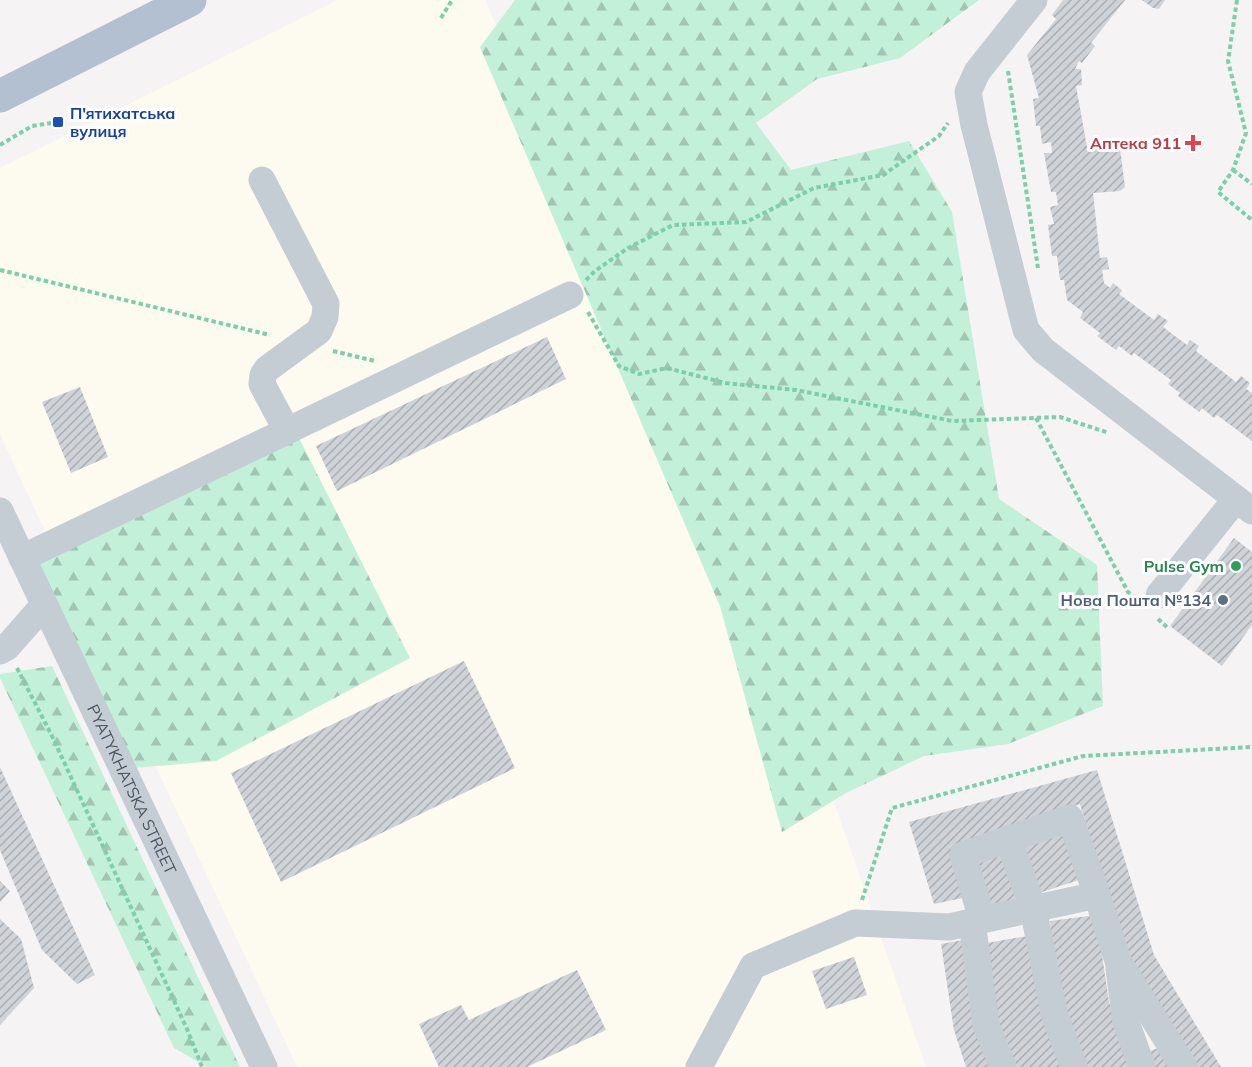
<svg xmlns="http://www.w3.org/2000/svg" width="1252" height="1067" font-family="Mulish,sans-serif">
<defs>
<pattern id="forest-firs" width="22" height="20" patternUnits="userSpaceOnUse" patternTransform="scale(1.5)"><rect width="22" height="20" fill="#c3f0d8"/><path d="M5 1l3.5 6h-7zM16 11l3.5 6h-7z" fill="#a0c5b3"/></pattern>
<pattern id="building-hatch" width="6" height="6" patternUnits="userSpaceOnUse" patternTransform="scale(1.5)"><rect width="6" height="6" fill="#cfd2d7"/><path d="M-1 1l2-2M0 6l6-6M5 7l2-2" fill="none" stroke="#aaadb2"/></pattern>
</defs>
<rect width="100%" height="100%" fill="#f5f3f3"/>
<polygon fill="#fdfaef" points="337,0 485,0 815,747 926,1067 297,1067 0,435 0,168"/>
<g fill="url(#forest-firs)">
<polygon points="515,0 979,0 900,58 817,79 756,123 791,170 909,141 952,212 999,499 1097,565 1103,706 1008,744 924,756 846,793 782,832 720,606 480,47"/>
<polygon points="296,432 410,658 216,761 133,768 22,558"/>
<polygon points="52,666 240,1067 207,1067 174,1048 0,678 0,674"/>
</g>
<g fill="url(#building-hatch)">
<polygon points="1063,0 1125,0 1091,43 1095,46 1082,63 1079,61 1075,69 1081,69 1082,85 1076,86 1087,147 1113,145 1120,148 1125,187 1120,191 1093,193 1100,258 1107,257 1109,269 1102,270 1104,283 1110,288 1113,283 1122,290 1119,294 1154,320 1158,314 1168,321 1163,327 1187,345 1190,340 1199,346 1196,351 1236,382 1241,376 1250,383 1246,389 1252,393 1252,441 1217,415 1214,418 1202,408 1199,412 1178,396 1180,393 1168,384 1171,380 1134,353 1132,356 1119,346 1116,350 1097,336 1100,333 1080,318 1083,312 1067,300 1064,280 1060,280 1057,256 1052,256 1048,225 1054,224 1050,207 1058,205 1056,192 1051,192 1044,153 1052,153 1051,142 1042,144 1040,126 1036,126 1033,99 1039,98 1027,55 1056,19 1052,15"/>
<polygon points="1142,0 1165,0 1159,9 1153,8"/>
<polygon points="547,337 566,379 337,491 316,446"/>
<polygon points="80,387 108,457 71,473 42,402"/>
<polygon points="1234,538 1252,552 1252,625 1222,666 1170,626"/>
<polygon points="464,661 515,768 281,882 231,773"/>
<polygon points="0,767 95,975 77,984 42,950 0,850"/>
<polygon points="1097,770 1154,955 1221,1067 1193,1067 1127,955 1080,804 953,846 967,897 934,904 909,822"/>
<polygon points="1065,829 1082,879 1039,893 1022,844"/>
<polygon points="1001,848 1017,900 992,909 975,857"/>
<polygon points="0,881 10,891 0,902"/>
<polygon points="1096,915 1109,1002 1133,1067 1081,1067 1058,1003 1050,921"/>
<polygon points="0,919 21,939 34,988 0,1025"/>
<polygon points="1033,935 1062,1067 1011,1067 995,1021 987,943"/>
<polygon points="969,939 992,1067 966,1067 954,1030 941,944"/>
<polygon points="854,957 867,995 826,1009 812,971"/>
<polygon points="577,970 606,1030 527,1067 439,1067 419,1024 461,1005 469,1020"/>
<polygon points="1161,1047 1172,1067 1152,1067 1147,1052"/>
</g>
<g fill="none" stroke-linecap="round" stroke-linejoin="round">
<g stroke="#7bcfac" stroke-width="4" stroke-dasharray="4.5 3" stroke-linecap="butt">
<polyline points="1237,0 1228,61 1246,133 1233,170 1218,192 1252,220"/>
<polyline points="441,18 452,0"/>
<polyline points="1008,71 1038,268"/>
<polyline points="0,145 32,126 58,122"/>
<polyline points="1233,170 1252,184"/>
<polyline points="0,270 270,335"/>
<polyline points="586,280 595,271 628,248 673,225 746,222 814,188 883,175 939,136 948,123"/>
<polyline points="588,312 619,366 639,374 667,368 725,383 796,390 952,421 1060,417 1109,433"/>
<polyline points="333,351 375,361"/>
<polyline points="1036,418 1128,592 1135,598"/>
<polyline points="1158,619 1169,629"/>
<polyline points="17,668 52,736 187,1029 202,1067"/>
<polyline points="862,900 892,808 1083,756 1252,747"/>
</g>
<g stroke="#c4ccd4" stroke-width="27">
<polyline points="1034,0 977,72 968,92 974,125 1026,330 1043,350 1252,511"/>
<polyline points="262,180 326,304 325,317 319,331 267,369 263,375 262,384 287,431"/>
<path id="s1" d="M0 511 264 1067"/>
<polyline points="22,558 570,295"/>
<polyline points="1159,595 1236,499"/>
<polyline points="0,651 7,647 44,605"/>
<polyline points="1008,839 1033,908 1054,1013 1074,1067"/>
<polyline points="1097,895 1118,961 1184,1067"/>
<polyline points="972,922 986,1025 1003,1067"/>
<polyline points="1119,969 1126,1022 1142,1067"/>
<polyline points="699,1067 753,966 855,923 949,927 1097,895 1070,818 963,855 982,919"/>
</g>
<polyline stroke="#b3c0d1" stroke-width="33" points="0,96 190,0"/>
</g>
<rect fill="#1a4fb4" stroke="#fff" stroke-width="2" x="52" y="116" width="12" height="12" rx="3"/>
<path fill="#e0444e" stroke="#fff" stroke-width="2" d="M1190 134h6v6h6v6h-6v6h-6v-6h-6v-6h6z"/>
<circle fill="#2e9e5b" stroke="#fff" stroke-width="2" cx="1236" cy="566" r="6"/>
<circle fill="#5c6f8a" stroke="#fff" stroke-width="2" cx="1223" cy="600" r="6"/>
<g text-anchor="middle" stroke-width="6" stroke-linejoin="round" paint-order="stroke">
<g font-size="16" font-weight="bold" fill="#164399" stroke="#fff" text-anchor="start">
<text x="70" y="119">П'ятихатська<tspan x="70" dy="18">вулиця</tspan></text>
</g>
<g font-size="16" font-weight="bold" fill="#be3a42" stroke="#fff" text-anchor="end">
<text x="1181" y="149">Аптека 911</text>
</g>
<g font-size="16" font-weight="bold" fill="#27864d" stroke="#fff" text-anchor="end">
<text x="1224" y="572">Pulse Gym</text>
</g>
<g font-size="16" font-weight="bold" fill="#4e5e75" stroke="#fff" text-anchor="end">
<text x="1211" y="606">Нова Пошта №134</text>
</g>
<g font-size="16" fill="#4a5461" stroke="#fff">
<text dy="6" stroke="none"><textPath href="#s1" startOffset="308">PYATYKHATSKA STREET</textPath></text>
</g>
</g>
</svg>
